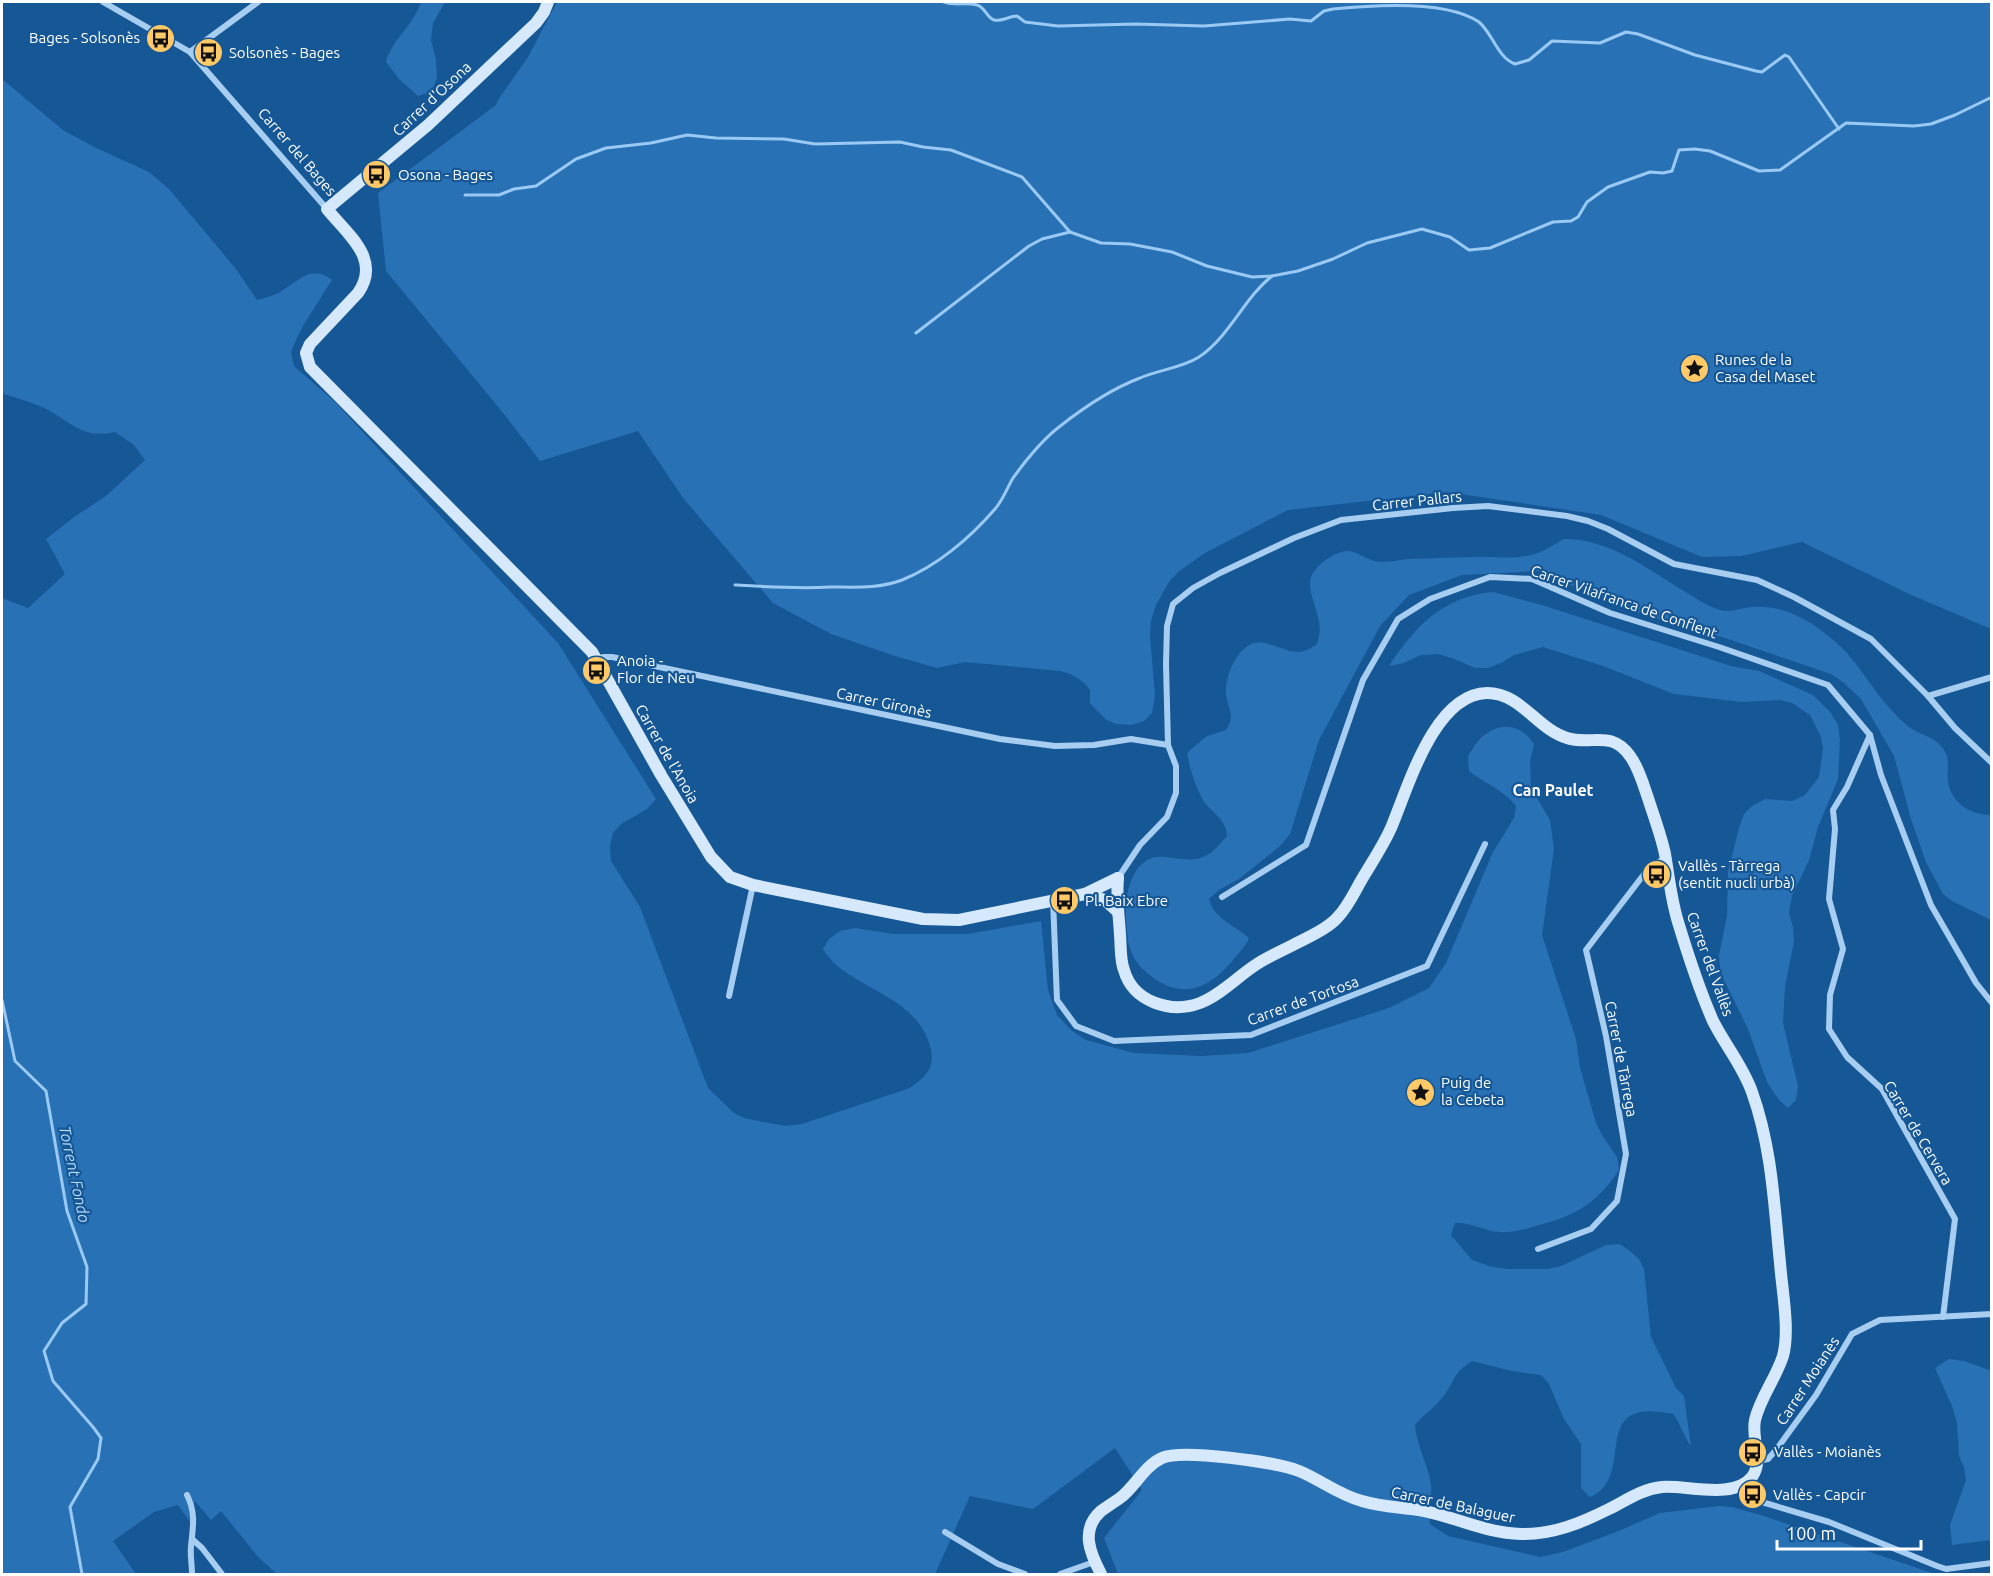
<svg xmlns="http://www.w3.org/2000/svg" width="1993" height="1576" font-family="Ubuntu,sans-serif">
<rect width="100%" height="100%" fill="#165796"/>
<g fill="#2971b5">
<path d="M421 2H445L433 23 431 40 436 60 437 78 431 92 418 96 399 79 386 62C392 39 414 25 421 2Z"/>
<path d="M557 2H1991V629L1907 593 1802 542 1741 556 1702 557 1601 515 1447 492 1288 510 1205 553 1178 572 1169 582 1156 605 1151 621 1150 636 1155 695 1152 713 1144 721 1131 725 1116 724 1105 719 1090 703V690C1082 679 1074 675 1060 671L965 662 937 668 895 656 831 634 773 603 683 498 638 431 540 461 504 414 386 271 378 193 496 105 498 100 528 57Z"/>
<path d="M2 79 63 130 94 147 149 172 169 189 236 269 257 300C263 298 270 297 276 294 296 284 311 262 332 280L304 324 297 338 291 352 294 366 335 402 558 643 656 799 647 809 621 824 613 833 610 846 611 861 640 907 708 1088 734 1113 744 1118 785 1126 802 1124 910 1088C926 1076 936 1068 930 1046 915 992 846 989 823 949L829 939 840 931 855 928 893 934H968L1041 921 1048 990 1057 1015 1072 1031 1086 1040 1134 1053 1202 1056 1248 1053 1389 1008 1429 988 1446 963 1493 852 1514 818 1516 806C1504 790 1484 783 1469 771L1468 756C1473 749 1478 738 1486 734 1504 721 1522 726 1534 744L1530 761 1531 788 1550 820 1554 849 1542 935 1576 1039 1580 1068 1596 1123 1604 1138 1617 1157 1619 1170C1596 1205 1573 1217 1532 1227 1523 1230 1510 1233 1500 1232 1484 1231 1471 1222 1455 1223L1451 1235 1472 1260 1489 1266 1507 1269H1547L1561 1266 1606 1245 1620 1244 1630 1251 1639 1259 1644 1269 1651 1337 1676 1388 1684 1396 1691 1446C1683 1436 1681 1424 1673 1414 1585 1395 1639 1476 1590 1497L1581 1488V1444L1564 1419 1549 1384 1541 1375 1512 1371 1472 1361C1451 1374 1456 1381 1442 1398 1434 1408 1423 1415 1415 1425 1417 1447 1428 1464 1431 1485 1432 1498 1428 1511 1430 1524L1448 1536 1540 1557 1563 1552 1621 1530 1660 1513 1720 1506 1732 1507 1764 1516 1935 1574H1118L1104 1538 1142 1490 1115 1448 1033 1509 970 1496 935 1574H277L259 1558 221 1511 211 1520 195 1501 190 1522 178 1505 154 1512 113 1541 136 1574H2V598L28 608 65 574 46 539 74 517 106 496 145 460 134 445 115 432C81 440 70 420 42 407 29 401 15 398 2 393Z"/>
<path d="M1564 539C1610 539 1646 568 1684 591 1695 598 1707 606 1720 610 1730 613 1741 608 1751 607 1787 604 1815 623 1840 646 1861 666 1874 693 1895 714 1900 719 1906 725 1912 729 1921 735 1931 736 1939 744 1953 758 1946 766 1948 782 1952 804 1971 815 1991 815V920L1952 901 1943 894 1926 862 1911 819 1894 756 1861 699 1844 683 1831 674 1822 671 1728 639 1626 609 1538 571 1462 575 1409 595 1380 626 1319 740 1290 834 1279 847 1239 879 1219 890 1209 899C1213 918 1236 926 1249 938 1245 947 1239 953 1233 960 1212 986 1185 1000 1155 979 1145 972 1135 963 1131 951 1127 942 1127 930 1126 920 1125 903 1127 886 1136 871 1155 843 1179 867 1203 857 1213 853 1220 844 1227 836 1226 818 1211 813 1203 800 1195 786 1190 769 1187 753L1207 736 1226 730C1237 714 1226 707 1226 691 1226 671 1242 637 1265 643 1287 648 1296 660 1317 644 1327 618 1305 596 1311 577 1316 565 1334 552 1347 551 1357 550 1368 562 1381 562 1390 562 1399 560 1408 559 1429 558 1451 558 1472 557 1492 556 1512 560 1531 555 1544 552 1553 545 1564 539Z"/>
<path d="M1493 592 1542 605 1731 666 1759 671 1813 695 1831 713 1838 725 1840 740 1838 779 1818 827 1809 860 1792 896 1789 913 1793 927 1794 942 1785 986 1783 1023 1798 1086 1796 1100 1788 1108 1779 1100 1767 1082 1748 1029 1724 980 1720 967 1719 955 1727 916 1728 872 1739 828 1744 814 1752 806 1765 799 1792 801 1805 795 1819 777 1823 749 1821 737 1810 715 1792 703 1780 700 1742 702 1674 694 1603 666 1543 647 1514 655 1501 663 1488 668H1475L1452 658 1438 654 1421 655 1404 663 1389 666C1415 626 1444 596 1493 592Z"/>
<polygon points="1949,1359 1964,1361 1992,1371 1991,1540 1952,1545 1950,1525 1966,1480 1964,1467 1959,1456 1957,1423 1952,1406 1935,1368"/>
</g>
<g fill="none" stroke-linecap="round" stroke-linejoin="round">
<g stroke="#9acaf4" stroke-width="3">
<path d="M944 2C954 6 966 2 977 5 985 7 987 18 994 20 1000 22 1010 16 1017 16L1025 22 1058 26 1136 24 1204 26 1290 19 1311 21 1324 11 1333 9C1372 5 1447 0 1479 22 1493 34 1497 57 1515 64L1529 60 1552 41 1600 43 1626 32 1638 34 1695 55 1756 71 1762 72 1785 55 1789 57 1839 129"/>
<polyline points="465,195 499,195 514,189 536,186 576,159 606,148 651,143 687,135 716,138 784,139 815,144 900,142 923,147 951,150 1022,177 1070,232"/>
<polyline points="916,333 1029,246 1042,239 1070,232 1101,243 1130,244 1172,252 1207,266 1252,277 1272,276 1298,271 1333,259 1367,243 1422,229 1450,237 1469,250 1490,248 1553,222 1571,221 1578,217 1587,202 1608,187 1650,172 1663,173 1672,171 1679,150 1695,149 1710,151 1759,171 1780,170 1846,123 1914,126 1931,124 1955,115 1992,97"/>
<path d="M735 585C767 587 798 589 830 587 854 587 878 589 902 580 937 566 970 538 995 509 1003 500 1007 488 1013 478 1026 460 1041 441 1059 427 1083 408 1111 389 1140 378 1158 370 1182 368 1199 357 1230 336 1244 298 1272 276"/>
<polyline points="2,1000 15,1061 46,1091 67,1211 87,1267 86,1304 62,1323 44,1351 53,1381 93,1427 101,1438 98,1459 70,1507 82,1574"/>
</g>
<g stroke="#a7cef1" stroke-width="6">
<polyline points="103,2 190,52 327,209"/>
<polyline points="190,52 258,2"/>
<polyline points="597,659 603,657 612,657 1000,739 1055,746 1094,745 1131,739 1168,745"/>
<polyline points="1928,696 1992,677"/>
<polyline points="1870,735 1847,787 1833,810 1835,829 1829,899 1843,949 1830,995 1829,1029 1847,1057 1882,1089 1955,1219 1943,1317"/>
<polyline points="1118,878 1140,845 1167,817 1176,793 1176,766 1168,745 1166,664 1167,626 1173,604 1193,588 1220,573 1294,538 1341,520 1453,508 1488,506 1567,516 1588,521 1608,529 1674,564 1757,580 1794,597 1871,639 1928,696 1955,728 1992,763"/>
<polyline points="1222,897 1306,845 1363,680 1398,619 1430,599 1490,577 1532,579 1610,613 1719,647 1828,685 1870,735 1881,775 1931,905 1976,983 1992,1003"/>
<polyline points="1053,900 1057,1000 1076,1026 1114,1041 1251,1035 1427,966 1485,844"/>
<polyline points="729,996 753,885"/>
<polyline points="1538,1249 1591,1229 1617,1201 1626,1154 1606,1036 1586,950 1648,869 1665,858"/>
<polyline points="1757,1461 1768,1459 1776,1450 1816,1395 1852,1334 1880,1320 1992,1314"/>
<polyline points="1738,1486 1755,1500 1829,1522 1937,1566 1946,1569 1992,1563"/>
<path d="M187 1495C196 1513 193 1527 191 1546 190 1555 192 1565 192 1574"/>
<polyline points="945,1532 998,1564 1025,1574"/>
<polyline points="192,1539 202,1548 222,1574"/>
<polyline points="1060,1574 1094,1562"/>
</g>
<g stroke="#d6e9fc" stroke-width="12">
<path d="M548 2 544 12 536 23 428 125 327 209C347 234 382 259 358 293L310 344 306 353 310 367 592 652 661 775 711 857 730 877 753 885 923 919 959 920 1085 894 1118 878"/>
<polyline points="1085,894 1105,900 1117,911"/>
<path d="M1101 1574C1090 1553 1080 1530 1101 1511 1105 1508 1116 1501 1120 1498 1135 1487 1144 1466 1162 1458 1182 1449 1277 1462 1299 1471 1321 1480 1339 1495 1362 1501 1381 1507 1400 1507 1419 1510 1454 1516 1484 1533 1521 1534 1552 1535 1581 1523 1609 1509 1627 1500 1642 1489 1662 1487 1687 1485 1734 1500 1752 1477 1764 1460 1751 1439 1755 1420 1760 1398 1776 1378 1783 1356 1790 1330 1782 1290 1780 1263 1774 1204 1772 1148 1752 1092 1743 1066 1725 1045 1713 1021 1699 989 1688 955 1678 922 1671 899 1669 877 1665 854 1661 835 1654 817 1648 798 1643 784 1639 768 1630 756 1611 729 1591 746 1567 738 1537 729 1521 693 1487 693 1434 694 1408 788 1391 828 1383 846 1372 862 1362 879 1355 891 1348 907 1337 918 1323 934 1278 950 1257 964 1238 976 1221 995 1200 1003 1171 1014 1133 1002 1124 970 1120 960 1121 946 1120 935 1119 916 1116 898 1118 878"/>
</g>
</g>
<defs>
<symbol id="bus-disc" viewBox="-11 -11 22 22"><circle r="9.5" fill="#ffc968" stroke="#165796"/><path d="M-5-6H5V4H4V6H2V4H-2V6H-4V4H-5ZM-3.5-4V0h7V-4ZM-3.5 1.2v1.5H-2V1.2ZM2 1.2v1.5H3.5V1.2Z" fill="#111"/></symbol>
<symbol id="sight-disc" viewBox="-11 -11 22 22"><circle r="9.5" fill="#ffc968" stroke="#165796"/><path d="M0-6L1.8-2.2L6-1.7L2.9 1.2L3.7 5.4L0 3.3L-3.7 5.4L-2.9 1.2L-6-1.7L-1.8-2.2Z" fill="#111"/></symbol>
</defs>
<g fill-rule="evenodd">
<use href="#bus-disc" x="144" y="22" width="33" height="33"/>
<use href="#bus-disc" x="192" y="36" width="33" height="33"/>
<use href="#bus-disc" x="360" y="158" width="33" height="33"/>
<use href="#sight-disc" x="1678" y="352" width="33" height="33"/>
<use href="#bus-disc" x="580" y="654" width="33" height="33"/>
<use href="#bus-disc" x="1640" y="858" width="33" height="33"/>
<use href="#bus-disc" x="1048" y="884" width="33" height="33"/>
<use href="#sight-disc" x="1404" y="1076" width="33" height="33"/>
<use href="#bus-disc" x="1736" y="1436" width="33" height="33"/>
<use href="#bus-disc" x="1736" y="1478" width="33" height="33"/>
</g>
<g text-anchor="middle" stroke-width="4.5" stroke-linejoin="round" paint-order="stroke">
<g font-size="15" fill="#fff" stroke="#165796" text-anchor="start">
<text x="140" y="43" text-anchor="end">Bages - Solsonès</text>
<text x="229" y="58">Solsonès - Bages</text>
<text x="398" y="180">Osona - Bages</text>
<text x="1715" y="365">Runes de la<tspan x="1715" dy="17">Casa del Maset</tspan></text>
<text x="617" y="666">Anoia -<tspan x="617" dy="17">Flor de Neu</tspan></text>
<text x="1678" y="871">Vallès - Tàrrega<tspan x="1678" dy="17">(sentit nucli urbà)</tspan></text>
<text x="1085" y="906">Pl. Baix Ebre</text>
<text x="1441" y="1088">Puig de<tspan x="1441" dy="17">la Cebeta</tspan></text>
<text x="1774" y="1457">Vallès - Moianès</text>
<text x="1773" y="1500">Vallès - Capcir</text>
</g>
<g font-size="15" fill="#fff" stroke="#165796">
<text transform="translate(432 99) rotate(-43)" y="5">Carrer d'Osona</text>
<text transform="translate(297 152) rotate(49)" y="5">Carrer del Bages</text>
<text transform="translate(1417 501) rotate(-6)" y="5">Carrer Pallars</text>
<text transform="translate(1624 602) rotate(19)" y="5">Carrer Vilafranca de Conflent</text>
<text transform="translate(884 703) rotate(12)" y="5">Carrer Gironès</text>
<text transform="translate(667 754) rotate(60)" y="5">Carrer de l'Anoia</text>
<text transform="translate(1710 964) rotate(70)" y="5">Carrer del Vallès</text>
<text transform="translate(1303 1001) rotate(-20)" y="5">Carrer de Tortosa</text>
<text transform="translate(1621 1059) rotate(79)" y="5">Carrer de Tàrrega</text>
<text transform="translate(1918 1133) rotate(59)" y="5">Carrer de Cervera</text>
<text transform="translate(1808 1381) rotate(-57)" y="5">Carrer Moianès</text>
<text transform="translate(1453 1505) rotate(12)" y="5">Carrer de Balaguer</text>
</g>
<g font-size="16" font-weight="bold" fill="#fff" stroke="#165796">
<text x="1553" y="796">Can Paulet</text>
</g>
<g font-size="16" font-style="italic" fill="#b4d8f8" stroke="#165796">
<text transform="translate(75 1174) rotate(78)" y="6">Torrent Fondo</text>
</g>
</g>
<rect width="1993" height="1576" fill="none" stroke="#ffffff" stroke-width="6"/>
<path d="M1777 1540v9h144v-9" fill="none" stroke="#ffffff" stroke-width="3"/>
<text x="1786" y="1540" font-size="18" fill="#ffffff" stroke="#165796" stroke-width="4.5" paint-order="stroke">100 m</text>
</svg>
